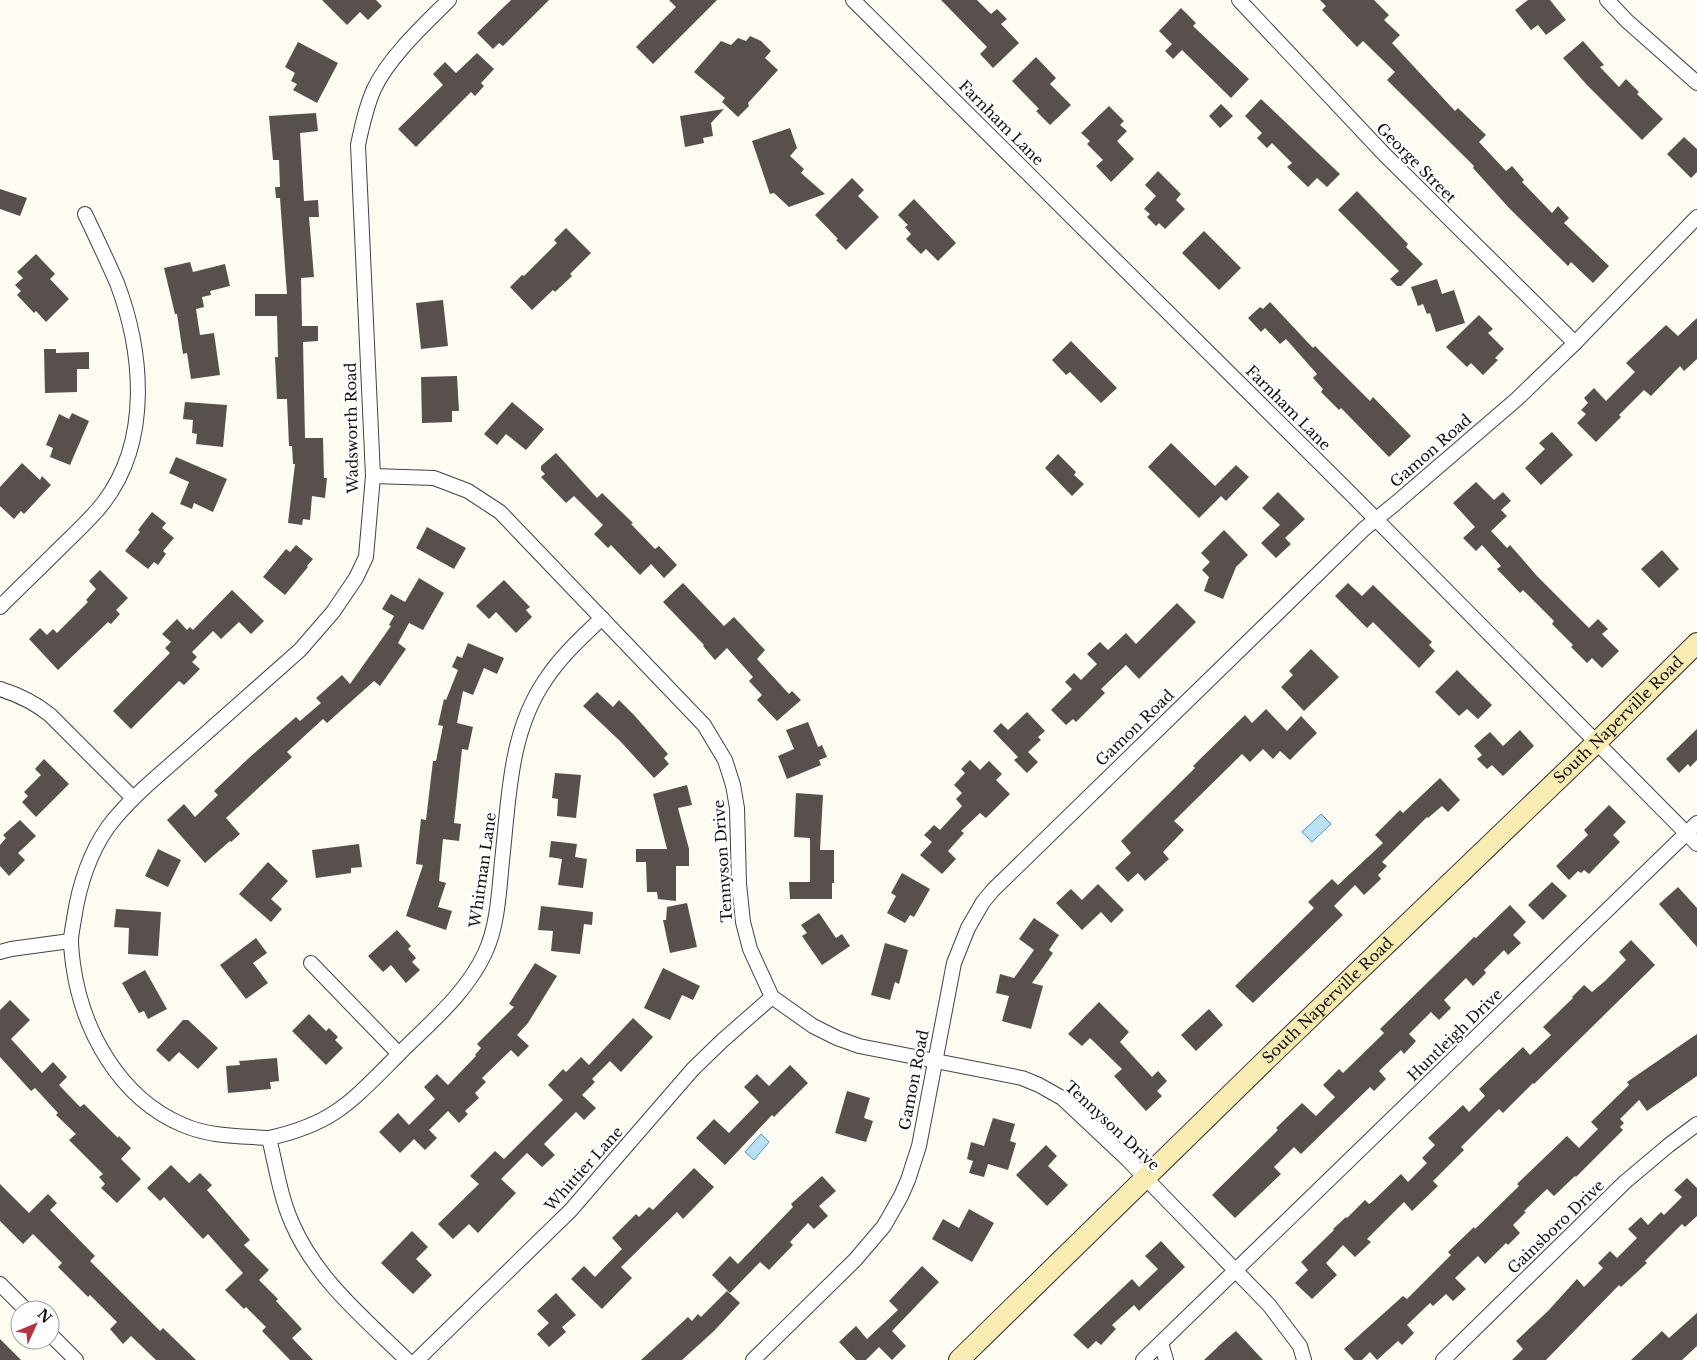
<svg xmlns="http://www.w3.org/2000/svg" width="1697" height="1360" font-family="'Libre Baskerville',serif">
<rect width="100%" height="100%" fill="#fefbf2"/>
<g fill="#bbe0f1" stroke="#4898c2">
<polygon points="1321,814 1331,824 1312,842 1302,832"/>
<polygon points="761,1134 769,1142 754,1160 745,1152"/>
</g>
<g fill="#57504c">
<polygon points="322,0 376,0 382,6 368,20 360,12 347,25"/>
<polygon points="511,0 549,0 503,46 499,43 493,49 477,33"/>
<polygon points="669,0 717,0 653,64 636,47 676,7"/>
<polygon points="941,0 977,0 991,14 997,9 1007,19 1001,24 1019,43 993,68 980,54 987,47"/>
<polygon points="1320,0 1374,0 1389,15 1384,20 1400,35 1392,43 1455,111 1458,108 1486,135 1479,142 1506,171 1512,166 1524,180 1522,182 1552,213 1558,206 1569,218 1564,223 1609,266 1593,283 1571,262 1568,266 1509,208 1473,168 1474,166 1387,80 1395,72 1363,41 1357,47 1322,10 1326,6"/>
<polygon points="1528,0 1550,0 1566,20 1546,35 1538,25 1531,30 1515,10"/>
<polygon points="1181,8 1196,23 1193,26 1249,79 1231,98 1182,50 1173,59 1165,51 1172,44 1159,31"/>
<polygon points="750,36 761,41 771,51 765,58 778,70 748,103 749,106 738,117 722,102 725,98 694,72 721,41 731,45 738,38 746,41"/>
<polygon points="1583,41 1604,65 1600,67 1619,87 1626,79 1639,92 1637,94 1663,119 1642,140 1587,85 1563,58"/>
<polygon points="298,42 338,63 317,103 293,90 297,84 291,81 295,73 285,67"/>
<polygon points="477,53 494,69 481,83 484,86 475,96 471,92 416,147 398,129 443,85 433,74 445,62 456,73"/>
<polygon points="1036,57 1056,78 1050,84 1071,105 1050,125 1036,111 1039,109 1012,81"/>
<polygon points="1261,99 1340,174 1327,187 1317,178 1308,187 1287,167 1292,163 1272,143 1267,148 1257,138 1262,133 1245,116"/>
<polygon points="1221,104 1233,116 1220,128 1209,116"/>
<polygon points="1109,106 1124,121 1120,125 1127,131 1117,141 1134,159 1111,182 1096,166 1103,160 1087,144 1090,141 1081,133"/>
<polygon points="724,109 711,123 713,136 703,138 704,143 685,147 680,116"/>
<polygon points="316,113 318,131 300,133 304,201 318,200 319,217 309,217 314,277 301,278 302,326 318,326 318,341 303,342 305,438 323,438 324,478 327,478 325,498 312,496 310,520 303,519 302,525 288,523 295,464 293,464 292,446 289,446 287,399 277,399 275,357 278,357 277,316 255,316 255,294 287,294 280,198 276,198 275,187 280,187 279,160 273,160 269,116"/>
<polygon points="790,128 797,148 790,156 804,169 801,173 825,194 789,207 774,193 770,194 752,141"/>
<polygon points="1684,137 1697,149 1697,172 1691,178 1667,154"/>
<polygon points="1158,171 1181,194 1176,200 1185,209 1165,229 1159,223 1156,226 1147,217 1150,214 1144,209 1156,196 1145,185"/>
<polygon points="852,178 864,190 858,196 879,217 846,250 836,240 838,239 815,215"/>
<polygon points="0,189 27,198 20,216 0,209"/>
<polygon points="1357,191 1408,244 1406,247 1423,264 1401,286 1397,286 1390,279 1399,271 1338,210"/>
<polygon points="914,199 956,243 938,261 926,249 921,254 906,239 911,234 905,227 908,225 898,215"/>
<polygon points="566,228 591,253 570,274 572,276 555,292 553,290 532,310 510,287 522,275 524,276 557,243 554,240"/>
<polygon points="1204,231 1241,268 1219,290 1182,253"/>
<polygon points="36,254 55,274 50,279 69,299 46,322 36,311 34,313 17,295 21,291 15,285 23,278 17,272"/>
<polygon points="190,262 193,272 225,264 230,286 210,291 211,295 202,297 204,307 196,309 200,335 214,333 220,375 191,379 187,353 183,354 177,314 175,314 164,268"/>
<polygon points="1437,279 1442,294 1454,290 1465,323 1436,332 1430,313 1427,314 1423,304 1418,306 1411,287"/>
<polygon points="443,300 448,346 421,349 416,303"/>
<polygon points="1270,302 1313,348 1315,346 1370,401 1373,397 1411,436 1389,457 1341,408 1339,410 1321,392 1323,389 1313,378 1317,374 1286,339 1280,344 1265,328 1261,332 1248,318 1260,307 1263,309"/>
<polygon points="1479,315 1493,329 1488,333 1504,349 1495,358 1498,360 1483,375 1471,363 1467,367 1446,347"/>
<polygon points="1697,318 1697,359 1684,371 1680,366 1651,396 1644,390 1619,415 1621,417 1596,442 1577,423 1586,414 1581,410 1588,403 1584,398 1594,388 1606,401 1635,372 1626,363 1666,325 1678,336"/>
<polygon points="1071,341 1117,388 1101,403 1070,372 1066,375 1052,360"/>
<polygon points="44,349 56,349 56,353 89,352 89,369 77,369 77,392 45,393"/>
<polygon points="457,376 459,411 452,411 452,422 422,423 421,377"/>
<polygon points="185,402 227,405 223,447 196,444 197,434 192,433 193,420 183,419"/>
<polygon points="512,402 544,429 526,450 506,434 497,445 484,434"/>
<polygon points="72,413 89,421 70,465 50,457 53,448 46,445 59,414 69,419"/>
<polygon points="1552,432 1573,455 1541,485 1525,468 1545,449 1539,443"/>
<polygon points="1171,443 1215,486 1236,465 1249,477 1226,501 1221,496 1199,518 1148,467"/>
<polygon points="556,453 597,498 602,493 633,523 631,524 655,549 659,546 677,565 664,578 651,564 640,575 611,545 608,548 594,534 603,525 574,496 566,503 541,477 545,474 541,470 541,466"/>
<polygon points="1058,454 1076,472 1074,475 1084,484 1072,496 1045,468"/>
<polygon points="176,457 227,479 213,512 194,503 192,509 180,504 189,482 169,473"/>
<polygon points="22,463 40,480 42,476 51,485 24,514 21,511 14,519 0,506 0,487"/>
<polygon points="1476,482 1494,500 1503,492 1511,501 1501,510 1507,516 1491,531 1507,548 1510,545 1537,576 1589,628 1598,619 1608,629 1602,634 1619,651 1602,668 1592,658 1587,663 1571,647 1573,645 1552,624 1554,621 1523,590 1520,593 1497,569 1501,566 1482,545 1476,551 1463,538 1475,527 1453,503"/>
<polygon points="1278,492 1305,519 1285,538 1291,544 1276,558 1261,543 1280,525 1262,508"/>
<polygon points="152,512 166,523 162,528 174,538 163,551 166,554 158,565 154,562 148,569 125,551 140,532 138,530"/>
<polygon points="427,527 466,548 454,569 416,548"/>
<polygon points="1224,530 1248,555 1236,567 1223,599 1204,591 1209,577 1202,570 1210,562 1201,553"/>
<polygon points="296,545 313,559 307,566 308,567 285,595 263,577 286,549 290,552"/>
<polygon points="1662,550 1679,569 1659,588 1641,569"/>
<polygon points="100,570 128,598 116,610 120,614 111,624 108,622 58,670 29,639 40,628 47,635 53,629 57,633 88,602 86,600 96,589 89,581"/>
<polygon points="419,578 444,593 423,630 409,623 398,643 406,649 380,686 374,681 327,723 323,719 287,752 292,757 226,818 240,834 231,842 230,841 205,863 167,820 184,804 195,817 218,795 214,791 250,757 296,717 300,721 321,703 316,698 342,675 350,684 391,626 389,625 394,616 382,609 391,594 405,602"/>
<polygon points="504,580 530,607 526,610 532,617 516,633 496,612 489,619 476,606"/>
<polygon points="683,583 724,626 734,617 765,650 757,659 789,694 792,691 801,700 777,721 757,700 762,695 749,681 753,677 727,648 715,660 703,646 704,645 663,602"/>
<polygon points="1348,583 1362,596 1373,585 1432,642 1429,645 1435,651 1419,668 1373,622 1367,628 1335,596"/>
<polygon points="232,590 264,621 251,634 239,622 221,639 213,631 192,652 197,657 192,662 200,669 184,685 179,681 131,729 113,711 170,653 165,648 171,642 162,634 177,619 187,630 190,627 193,630"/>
<polygon points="1177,603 1196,622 1139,679 1126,665 1101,689 1105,693 1076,722 1073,719 1066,725 1051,710 1072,689 1065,682 1074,673 1081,680 1097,664 1087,654 1100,642 1108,650 1126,633 1136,644"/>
<polygon points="468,643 504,658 497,674 484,668 473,695 463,691 457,723 473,727 468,750 462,749 454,823 461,824 459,841 443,839 439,881 446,883 438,907 452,911 446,930 406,916 423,865 416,864 421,819 426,820 433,761 436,761 443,726 438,725 444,699 446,700 458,670 452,667 457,656 462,658"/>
<polygon points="1311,649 1339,677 1304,711 1281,687 1293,675 1289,671"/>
<polygon points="1457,670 1492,705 1478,719 1467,709 1459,716 1435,692"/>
<polygon points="597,692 613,707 619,700 634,715 668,754 664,758 669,764 654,778 621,742 583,706"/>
<polygon points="1266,709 1287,731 1301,716 1317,733 1290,760 1280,751 1273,759 1263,749 1250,762 1242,754 1174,821 1184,830 1163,852 1169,859 1145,881 1138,873 1128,882 1115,868 1131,853 1121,841 1195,768 1193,766 1245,715 1252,723"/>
<polygon points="1027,712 1045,731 1038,737 1041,740 1028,752 1038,762 1027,773 1014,760 1018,757 993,731 1001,723 1008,730"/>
<polygon points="808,722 818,747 822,745 827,757 819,760 821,765 787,779 778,756 794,749 786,730"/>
<polygon points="1697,729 1697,760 1690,767 1688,764 1679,773 1666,759"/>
<polygon points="1520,730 1534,746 1503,776 1492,765 1487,769 1477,759 1482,755 1474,746 1490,732 1503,746"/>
<polygon points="44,759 69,784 36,817 22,802 28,796 24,792 41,775 35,769"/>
<polygon points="970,760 980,770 989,761 1002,774 996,780 1010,794 986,818 980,813 961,831 964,833 948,851 956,859 942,874 920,855 932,842 924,835 934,825 940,830 962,806 956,799 962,793 954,785 965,773 961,769"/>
<polygon points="555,773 581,775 576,818 557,816 558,799 552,798"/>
<polygon points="1440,778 1460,800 1448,812 1442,806 1428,818 1427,817 1382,862 1387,866 1378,875 1381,879 1364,895 1355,885 1334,906 1343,915 1253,1003 1235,986 1314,908 1308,902 1332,879 1338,885 1383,843 1375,835 1400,810 1403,813"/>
<polygon points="687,785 692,805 678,808 689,849 689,866 676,866 676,901 658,899 657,892 647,892 646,862 636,862 636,849 667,849 653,794"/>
<polygon points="796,793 823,795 820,850 834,850 834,883 832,883 832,899 790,899 789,882 810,882 810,838 794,837"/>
<polygon points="1609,805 1626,822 1613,835 1620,842 1589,874 1584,870 1581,873 1578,871 1569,880 1556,866 1588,835 1584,830"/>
<polygon points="20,820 36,836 18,853 25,860 9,876 0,866 0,845 6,838 3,835"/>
<polygon points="551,841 577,844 575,857 587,859 583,888 558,885 562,859 549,857"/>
<polygon points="359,844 362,867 351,868 351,873 316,878 312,850"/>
<polygon points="158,849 181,860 168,887 145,876"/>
<polygon points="268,862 288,881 271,899 282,909 271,922 239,894"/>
<polygon points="902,873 930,889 914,917 910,915 905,923 887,913 896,896 891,893"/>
<polygon points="1552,882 1567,896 1543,920 1528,905"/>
<polygon points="1098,884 1124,910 1111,923 1101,912 1082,930 1056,903 1071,889 1082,900"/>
<polygon points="1678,887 1697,908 1697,947 1659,904"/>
<polygon points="687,903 697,947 670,953 663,920 666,920 667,907"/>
<polygon points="1510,905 1526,922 1513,935 1521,943 1508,955 1504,950 1484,970 1486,973 1473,986 1466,978 1444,1000 1451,1008 1439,1020 1431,1012 1409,1034 1416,1041 1404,1054 1401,1050 1379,1071 1386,1079 1374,1091 1370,1087 1301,1154 1294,1147 1274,1167 1281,1174 1235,1218 1212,1195 1278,1130 1276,1128 1302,1103 1316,1116 1335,1097 1323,1085 1339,1069 1343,1073 1384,1033 1380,1029 1474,937 1476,938"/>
<polygon points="541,906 593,912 592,925 584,924 580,954 551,951 553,931 538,930"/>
<polygon points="116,909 161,912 158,956 128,954 129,928 114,927"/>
<polygon points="819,913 836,938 842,934 850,946 822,965 802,936 807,933 801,925"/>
<polygon points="1034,918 1059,935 1049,950 1053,953 1032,983 1043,986 1031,1029 1002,1021 1009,996 996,993 1000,974 1014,978 1034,950 1019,939"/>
<polygon points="397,930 411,946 408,949 416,958 412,962 420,970 406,983 391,965 383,972 368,956"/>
<polygon points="256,938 267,953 253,963 268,983 246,999 220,965"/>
<polygon points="1631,940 1655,965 1534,1084 1533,1083 1503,1113 1499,1109 1461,1147 1464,1150 1433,1181 1438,1186 1412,1211 1404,1202 1367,1239 1371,1242 1355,1257 1343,1245 1326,1263 1337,1275 1312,1299 1295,1283 1308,1270 1301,1262 1334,1230 1333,1229 1346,1217 1347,1218 1365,1200 1369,1204 1373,1201 1401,1174 1408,1182 1427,1163 1422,1158 1435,1145 1428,1138 1463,1105 1469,1112 1485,1096 1479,1089 1523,1047 1530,1055 1551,1035 1543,1027 1573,998 1572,997 1584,985 1592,992 1605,981 1626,960 1619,952"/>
<polygon points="885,943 908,950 899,984 895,982 890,1000 871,995"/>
<polygon points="535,963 557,976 528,1023 517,1035 529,1046 518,1057 511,1050 482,1078 486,1082 475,1093 479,1098 465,1111 468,1114 459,1123 448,1111 429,1130 437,1138 425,1150 414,1139 400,1153 379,1132 398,1113 409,1125 435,1099 424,1087 437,1074 448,1085 476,1056 475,1055 481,1048 477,1044 514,1007 509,1004"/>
<polygon points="663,968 700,986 693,1000 682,995 670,1020 644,1008"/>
<polygon points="145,970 167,1009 148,1019 144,1011 139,1013 122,983"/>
<polygon points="10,1000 30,1020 11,1039 42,1073 53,1062 67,1077 59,1085 80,1107 84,1104 118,1138 119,1136 131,1148 121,1159 141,1179 117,1203 101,1188 105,1184 99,1177 103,1174 69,1140 76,1134 56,1115 58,1113 35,1088 31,1091 0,1057 0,1010"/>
<polygon points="1099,1002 1129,1032 1120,1042 1152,1077 1158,1071 1167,1081 1157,1091 1162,1096 1146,1111 1114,1076 1122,1069 1090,1038 1082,1046 1068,1034"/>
<polygon points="1209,1009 1223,1025 1196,1051 1181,1035"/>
<polygon points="309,1014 326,1031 329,1028 338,1037 335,1040 343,1048 326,1065 292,1031"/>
<polygon points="633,1018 653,1037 621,1072 610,1061 592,1079 595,1082 582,1095 596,1108 584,1120 576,1112 544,1144 555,1155 542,1167 527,1153 501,1179 516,1193 478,1233 469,1224 453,1239 438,1224 479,1184 470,1176 495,1151 504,1159 563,1100 548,1085 563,1069 566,1072 581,1057 589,1065"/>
<polygon points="183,1020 188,1020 218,1048 198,1069 179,1052 169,1062 156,1050"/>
<polygon points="1697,1034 1697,1076 1647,1111 1639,1100 1620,1119 1624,1123 1620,1127 1623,1130 1576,1177 1575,1176 1554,1196 1547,1189 1524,1211 1526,1212 1513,1225 1520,1233 1508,1245 1506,1243 1485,1264 1478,1256 1455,1278 1466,1289 1453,1301 1446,1294 1433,1306 1430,1303 1407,1325 1414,1333 1402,1345 1398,1341 1377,1360 1370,1352 1362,1360 1354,1360 1344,1349 1403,1296 1407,1299 1451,1255 1448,1252 1474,1227 1475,1229 1519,1186 1517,1184 1567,1136 1579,1148 1598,1129 1591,1122 1629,1085 1627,1082"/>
<polygon points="277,1058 279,1081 270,1082 271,1089 228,1093 226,1066 240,1065 239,1061"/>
<polygon points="790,1065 808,1083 774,1117 772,1115 725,1165 696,1138 714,1119 729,1133 759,1102 744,1087 757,1074 769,1086"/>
<polygon points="847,1091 870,1098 864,1118 873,1121 866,1142 835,1133"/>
<polygon points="993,1118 1015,1124 1010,1141 1016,1143 1008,1170 988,1164 984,1177 969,1173 973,1161 967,1159 971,1142 984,1146"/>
<polygon points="1046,1145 1057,1156 1048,1166 1068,1185 1047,1206 1016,1175"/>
<polygon points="171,1165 189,1183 200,1173 212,1185 207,1190 250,1240 244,1245 269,1270 259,1280 278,1299 276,1301 302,1329 292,1338 313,1360 290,1360 262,1331 266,1327 246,1307 244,1309 225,1290 243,1273 208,1234 203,1239 164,1197 160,1201 147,1188"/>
<polygon points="694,1168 714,1187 683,1219 677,1212 621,1267 632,1278 602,1309 571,1279 584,1266 595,1277 622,1249 612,1238 636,1214 639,1217 649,1207 653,1210"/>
<polygon points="822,1176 836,1191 819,1206 828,1216 814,1229 808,1223 790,1242 793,1245 769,1270 760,1262 730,1293 712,1275 730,1256 738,1264 793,1207 791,1204"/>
<polygon points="1687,1178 1697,1188 1697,1216 1685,1227 1682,1224 1645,1261 1647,1263 1621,1287 1619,1285 1546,1360 1512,1360 1523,1349 1516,1341 1548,1311 1577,1279 1584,1287 1603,1268 1598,1263 1610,1251 1617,1258 1637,1238 1628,1229 1641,1217 1648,1225 1661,1212 1664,1215 1682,1197 1674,1190"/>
<polygon points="0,1184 29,1213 48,1194 57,1203 50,1210 95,1256 90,1261 160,1331 163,1328 196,1360 156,1360 131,1336 123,1344 110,1329 117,1322 90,1295 88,1297 58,1267 62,1263 33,1234 23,1244 0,1221"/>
<polygon points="969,1209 994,1223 972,1262 932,1239 943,1219 959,1228"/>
<polygon points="412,1231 428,1247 416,1259 432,1275 413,1294 381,1263"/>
<polygon points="1161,1241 1185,1267 1139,1311 1134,1305 1112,1325 1116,1329 1101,1345 1096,1341 1088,1349 1073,1335 1132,1279 1139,1287 1158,1269 1145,1256"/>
<polygon points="922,1266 939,1282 892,1331 906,1346 892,1360 879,1347 866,1360 856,1360 839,1342 856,1326 867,1339 898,1310 889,1301"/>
<polygon points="727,1291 740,1303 714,1331 682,1360 641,1360 688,1317 692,1321 698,1314 701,1317"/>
<polygon points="556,1293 576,1315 562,1327 566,1332 549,1347 537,1334 549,1323 537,1311"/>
<polygon points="1697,1313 1697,1346 1682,1360 1631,1360 1662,1331 1669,1338"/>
<polygon points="1236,1331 1263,1360 1204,1360 1223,1342"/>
<polygon points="0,1339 21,1360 0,1360"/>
</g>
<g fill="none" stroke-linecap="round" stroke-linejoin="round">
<defs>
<g id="minor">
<polyline points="853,0 1351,494 1697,844"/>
<polyline points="1239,0 1384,154 1575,343"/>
<polyline points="1607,0 1627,21 1697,83"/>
<polyline points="373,476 434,478 468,491 500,512 704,725 725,760 733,785 737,808 739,884 743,922 750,949 772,997 813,1026 837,1038 859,1046 1022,1078 1039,1085 1062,1098 1128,1160 1269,1305 1300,1346 1304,1360"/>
<path d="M0 607C21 586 42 566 62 546 77 531 92 518 104 502 151 440 143 352 117 283 107 260 96 237 85 214"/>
<path d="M0 689C19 695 34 702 50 715L133 798"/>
<polyline points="0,952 11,949 70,941"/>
<polyline points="311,963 399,1054"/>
<path d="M269 1138C332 1124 350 1103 394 1059 426 1026 465 996 485 953 498 925 499 891 502 861 509 799 509 732 546 679 561 656 582 637 602 618"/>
<polyline points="0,1284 26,1310"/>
<polyline points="50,1334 76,1360"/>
<polyline points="1161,1343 1166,1360"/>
<path d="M407 1360C364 1318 316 1279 292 1223 280 1196 276 1166 269 1138 239 1136 211 1137 183 1125 119 1098 82 1030 73 964 72 956 71 948 71 941 71 934 73 926 74 919 79 886 89 854 108 827 130 798 159 775 186 751 224 717 262 684 300 650L333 612 356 578 366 557 373 476 358 145C362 126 366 107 374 89 389 57 424 25 449 0"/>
<polyline points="417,1360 570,1211 693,1069 723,1040 772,997"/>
<polyline points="753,1360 855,1260 884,1226 901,1196 908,1180 919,1146 954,963 968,928 983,902 993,890 1364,529 1396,503 1517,399 1575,343 1697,217"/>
<polyline points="1143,1360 1697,823"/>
<polyline points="1443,1360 1625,1182 1669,1145 1697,1124"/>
</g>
<g id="secondary">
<path id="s1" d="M959 1360 1269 1057 1597 742 1697 643"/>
</g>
</defs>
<use href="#minor" stroke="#424242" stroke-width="16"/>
<use href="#secondary" stroke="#313131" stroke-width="22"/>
<use href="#minor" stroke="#fff" stroke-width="14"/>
<use href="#secondary" stroke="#f8ecb3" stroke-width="20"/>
</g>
<g text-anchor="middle" stroke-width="5" stroke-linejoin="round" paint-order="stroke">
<g font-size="15" fill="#0f0f0f" stroke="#fff">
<text transform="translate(1001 123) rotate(45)" y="5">Farnham Lane</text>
<text transform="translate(1416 163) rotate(45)" y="5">George Street</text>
<text transform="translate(1288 408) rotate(45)" y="5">Farnham Lane</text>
<text transform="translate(352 428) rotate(-91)" y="5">Wadsworth Road</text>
<text transform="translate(1431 451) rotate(-41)" y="5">Gamon Road</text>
<text dy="5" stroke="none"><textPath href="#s1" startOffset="919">South Naperville Road</textPath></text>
<text transform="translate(1135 728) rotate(-44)" y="5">Gamon Road</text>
<text transform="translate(723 861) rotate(-94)" y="5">Tennyson Drive</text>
<text transform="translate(483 870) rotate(-82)" y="5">Whitman Lane</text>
<text dy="5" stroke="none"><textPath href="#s1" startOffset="515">South Naperville Road</textPath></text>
<text transform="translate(1455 1035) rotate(-44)" y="5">Huntleigh Drive</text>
<text transform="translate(914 1080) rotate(-79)" y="5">Gamon Road</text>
<text transform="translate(1112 1126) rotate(43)" y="5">Tennyson Drive</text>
<text transform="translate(584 1169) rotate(-48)" y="5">Whittier Lane</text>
<text transform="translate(1556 1227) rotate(-44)" y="5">Gainsboro Drive</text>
</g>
</g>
<g transform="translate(35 1325) rotate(46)"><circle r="24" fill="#ffffff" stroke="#9f9f9f"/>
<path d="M0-4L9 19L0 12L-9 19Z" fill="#b33340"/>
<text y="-8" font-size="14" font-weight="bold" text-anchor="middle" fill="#0f0f0f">N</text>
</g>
</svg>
